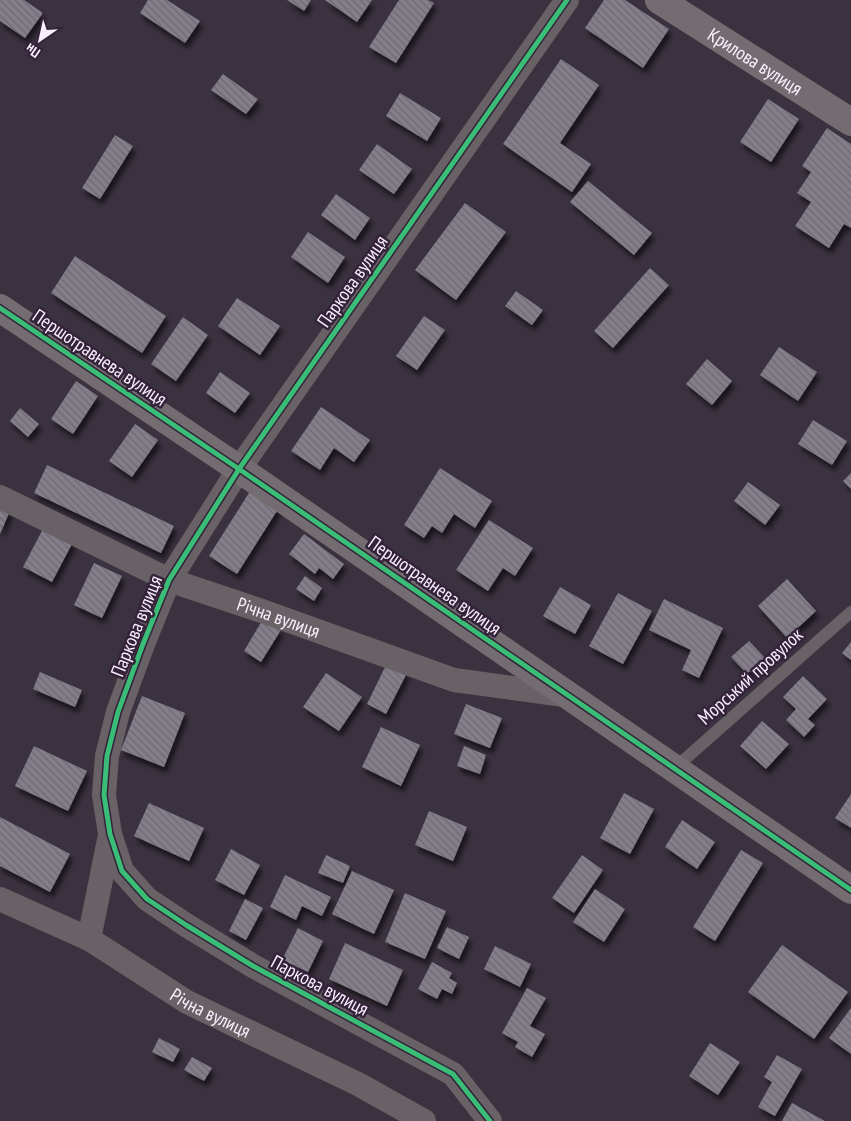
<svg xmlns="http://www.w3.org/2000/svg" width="851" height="1121" font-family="'PT Sans Narrow',sans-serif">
<defs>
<pattern id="building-back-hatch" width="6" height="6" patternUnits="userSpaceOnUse" patternTransform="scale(1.25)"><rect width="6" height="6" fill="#847e8a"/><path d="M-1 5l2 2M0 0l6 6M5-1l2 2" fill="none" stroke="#6d6871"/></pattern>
<filter id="shadow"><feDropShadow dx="3" dy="5.5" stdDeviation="2.5" flood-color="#0009"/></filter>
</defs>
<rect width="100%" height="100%" fill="#3b323f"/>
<g fill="url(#building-back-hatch)" filter="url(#shadow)">
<polygon points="0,0 24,0 43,13 25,38 0,21"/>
<polygon points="148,0 167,0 200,21 185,43 140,13"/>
<polygon points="287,0 311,0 304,11"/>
<polygon points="325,0 372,0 357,22"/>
<polygon points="399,0 428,0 434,3 396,63 369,47"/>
<polygon points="604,0 625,0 669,29 643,68 585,28"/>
<polygon points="561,59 599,85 560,143 591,164 572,192 503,144"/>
<polygon points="223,74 258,99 246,114 211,90"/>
<polygon points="400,93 441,118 427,141 386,116"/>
<polygon points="768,99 799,119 771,162 740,142"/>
<polygon points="827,128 851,144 851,228 844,224 829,248 795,226 811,202 797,193 811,172 802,166"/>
<polygon points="115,135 133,146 100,199 82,188"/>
<polygon points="377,144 412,169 394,194 359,170"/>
<polygon points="588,181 652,233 634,255 570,202"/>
<polygon points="336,194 370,218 355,240 321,215"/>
<polygon points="465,203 506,232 456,300 415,270"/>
<polygon points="308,232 345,257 328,283 291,257"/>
<polygon points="75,256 166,316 142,353 51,293"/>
<polygon points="650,268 669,285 613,348 594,331"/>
<polygon points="516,291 543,310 532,325 505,306"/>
<polygon points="237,298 280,326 260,355 218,326"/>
<polygon points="424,316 445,330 417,370 396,356"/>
<polygon points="183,317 208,335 176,381 151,364"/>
<polygon points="779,347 817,372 798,401 760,375"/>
<polygon points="707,359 732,381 712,405 686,384"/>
<polygon points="220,372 250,393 235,413 206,393"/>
<polygon points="76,381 98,396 73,434 51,419"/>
<polygon points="321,407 370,440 354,462 334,448 320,470 291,451"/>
<polygon points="20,408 39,424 28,437 10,421"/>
<polygon points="813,420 847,441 832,465 798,444"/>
<polygon points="135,424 158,440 132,477 109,461"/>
<polygon points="47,465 174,526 161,553 34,493"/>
<polygon points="440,468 492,501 475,528 454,514 442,533 432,526 424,538 404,525"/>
<polygon points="851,473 851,489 843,481"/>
<polygon points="748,482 780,505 765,525 734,501"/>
<polygon points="254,485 282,503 237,574 209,556"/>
<polygon points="0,506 10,511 0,534"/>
<polygon points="489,520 533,548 515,576 503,568 488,591 456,570"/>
<polygon points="44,527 73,542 52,582 23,567"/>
<polygon points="304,534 344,564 333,579 319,568 315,574 289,554"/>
<polygon points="94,563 122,576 102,618 74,605"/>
<polygon points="305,576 322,588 314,601 296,589"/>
<polygon points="787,579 816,611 787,638 758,606"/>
<polygon points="560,587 591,605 575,634 543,616"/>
<polygon points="618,593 652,611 623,664 589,646"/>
<polygon points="664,599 723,628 699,678 682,670 691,650 649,630"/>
<polygon points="263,619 281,630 261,662 244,651"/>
<polygon points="749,641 765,658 747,674 731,657"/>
<polygon points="851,642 851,660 842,653"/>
<polygon points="387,663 407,673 386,714 367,704"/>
<polygon points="40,672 82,690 75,707 33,689"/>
<polygon points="326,673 362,697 339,731 303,707"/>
<polygon points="803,676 827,699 808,719 815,725 804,737 786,720 796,709 783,697"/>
<polygon points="142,696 185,713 164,767 121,750"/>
<polygon points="466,704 502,718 490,748 454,734"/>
<polygon points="762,721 789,744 766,769 740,746"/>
<polygon points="381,727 420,745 401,786 362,767"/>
<polygon points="34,746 87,771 68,811 15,786"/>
<polygon points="464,746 486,755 480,774 457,766"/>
<polygon points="624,793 654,809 630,854 600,838"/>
<polygon points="851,794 851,828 835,818"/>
<polygon points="149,803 204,828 189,861 134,836"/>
<polygon points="429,811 467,827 453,861 415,845"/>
<polygon points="0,817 70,854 50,892 0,866"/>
<polygon points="682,820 715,842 697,869 665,847"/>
<polygon points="231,849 260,865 244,895 215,880"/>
<polygon points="741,850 763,863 715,941 693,927"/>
<polygon points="326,855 350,866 343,883 318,873"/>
<polygon points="582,855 603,870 574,913 552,898"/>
<polygon points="352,871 394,890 374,934 332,914"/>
<polygon points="285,875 331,897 322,916 302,906 296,920 270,907"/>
<polygon points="595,889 625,909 604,942 573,922"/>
<polygon points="405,893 446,911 425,959 385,942"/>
<polygon points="245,899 263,908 246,940 229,931"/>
<polygon points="447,927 469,937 459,959 437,948"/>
<polygon points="298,928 323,941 308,972 282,960"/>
<polygon points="345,943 403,970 387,1006 329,979"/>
<polygon points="782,945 848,992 814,1039 748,992"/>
<polygon points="495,946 531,964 520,987 484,969"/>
<polygon points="432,962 452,973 449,978 457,983 452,994 442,989 437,999 418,989"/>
<polygon points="527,988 546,998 530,1026 545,1034 532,1057 515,1047 518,1042 502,1033"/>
<polygon points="851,1008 851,1054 829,1038"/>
<polygon points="159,1038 180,1049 173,1062 152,1052"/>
<polygon points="710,1043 740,1062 718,1095 689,1076"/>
<polygon points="777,1055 802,1069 775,1116 758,1107 772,1082 764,1077"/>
<polygon points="192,1057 212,1068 204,1081 184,1070"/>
<polygon points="792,1103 825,1121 782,1121"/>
</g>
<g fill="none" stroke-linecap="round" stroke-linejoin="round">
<polyline stroke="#686267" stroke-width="12" points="675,768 851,612"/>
<g stroke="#686267" stroke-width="24">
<path id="s1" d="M0 497 169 580 262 611 454 680 571 696"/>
<path id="s2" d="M0 899 89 939 187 1002 358 1084 424 1121"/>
<polyline points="89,939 110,835"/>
<polyline points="490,1121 453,1074 253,966 186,925 147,899 122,871 110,834 104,795 107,756 118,712 143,644 169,580 239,469 567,0"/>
</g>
<g stroke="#736d72" stroke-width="28">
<path id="s3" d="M659 0 851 122"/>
<polyline points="0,308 239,469 851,890"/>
</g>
<defs>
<g id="cycleway">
<polyline points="0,308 239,469 851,890"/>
<polyline points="490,1121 453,1074 253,966 186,925 147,899 122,871 110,834 104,795 107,756 118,712 143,644 169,580 239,469 567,0"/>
</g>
</defs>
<use href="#cycleway" stroke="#342339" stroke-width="8"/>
<use href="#cycleway" stroke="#3abd76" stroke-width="5"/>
</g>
<g text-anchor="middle" stroke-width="5" stroke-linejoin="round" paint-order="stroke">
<g font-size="19" fill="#faeffe" stroke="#342339">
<text dy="7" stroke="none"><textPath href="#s3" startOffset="114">Крилова вулиця</textPath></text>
<text transform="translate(352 281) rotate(-55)" y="7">Паркова вулиця</text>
<text transform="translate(100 357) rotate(34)" y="7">Першотравнева вулиця</text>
<text transform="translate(435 585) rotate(35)" y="7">Першотравнева вулиця</text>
<text dy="7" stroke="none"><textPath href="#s1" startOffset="304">Річна вулиця</textPath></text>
<text transform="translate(136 626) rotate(-68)" y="7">Паркова вулиця</text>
<text transform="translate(750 676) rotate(-42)" y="7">Морський провулок</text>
<text transform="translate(320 985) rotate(28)" y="7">Паркова вулиця</text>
<text dy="7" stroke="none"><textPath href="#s2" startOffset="240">Річна вулиця</textPath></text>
</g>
</g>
<g transform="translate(40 40) rotate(214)" stroke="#342339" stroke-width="4" paint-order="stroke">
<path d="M0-4L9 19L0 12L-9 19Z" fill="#faeffe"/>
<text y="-8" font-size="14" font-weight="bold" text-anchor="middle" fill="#faeffe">Пн</text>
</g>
</svg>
